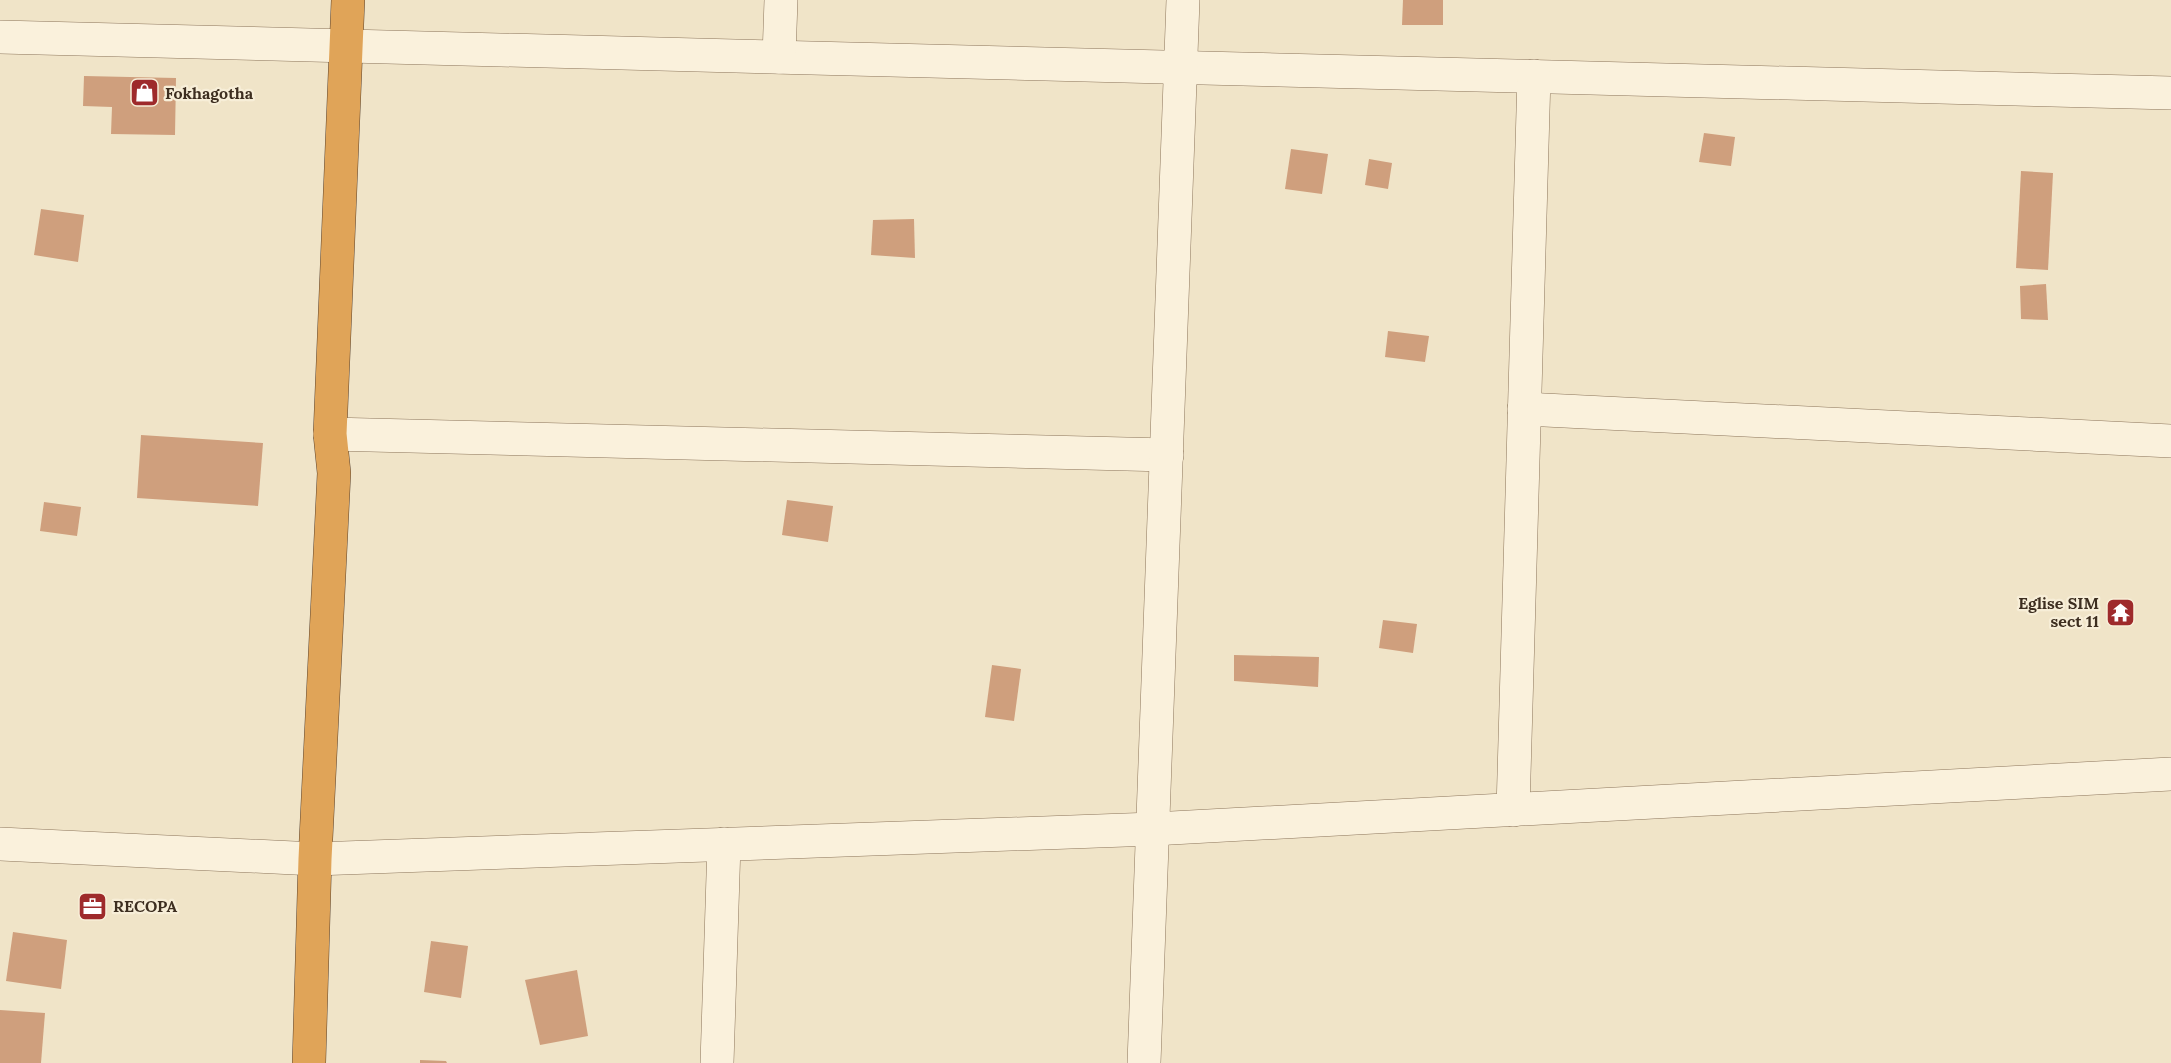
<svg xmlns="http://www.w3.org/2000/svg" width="2171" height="1063" font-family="Lora,serif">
<rect width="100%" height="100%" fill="#f0e4c8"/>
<g fill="#cf9f7d">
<polygon points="1403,0 1443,0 1443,25 1402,25"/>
<polygon points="84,76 176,78 175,135 111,134 112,107 83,106"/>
<polygon points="1704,133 1735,137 1731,166 1699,162"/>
<polygon points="1291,149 1328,154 1322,194 1285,189"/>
<polygon points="1369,159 1392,163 1388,189 1365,185"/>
<polygon points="2021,171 2053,173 2048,270 2016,268"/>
<polygon points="41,209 84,215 78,262 34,255"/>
<polygon points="914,219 915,258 871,255 873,220"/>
<polygon points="2046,284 2048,320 2021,319 2020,286"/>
<polygon points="1388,331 1429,336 1425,362 1385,357"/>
<polygon points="141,435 263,443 258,506 137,498"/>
<polygon points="787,500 833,506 828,542 782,535"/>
<polygon points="44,502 81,507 77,536 40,531"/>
<polygon points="1383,620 1417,624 1413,653 1379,648"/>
<polygon points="1234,655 1319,657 1318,687 1234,681"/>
<polygon points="992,665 1021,669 1014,721 985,717"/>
<polygon points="13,932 67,940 61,989 6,981"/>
<polygon points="431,941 468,946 461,998 424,992"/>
<polygon points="577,970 588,1036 540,1045 525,980"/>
<polygon points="0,1010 45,1013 41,1063 0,1063"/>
<polygon points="420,1060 446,1061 447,1063 420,1063"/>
</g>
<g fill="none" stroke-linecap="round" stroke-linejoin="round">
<defs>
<g id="minor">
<polyline points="0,37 2171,93"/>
<polyline points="779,57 781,0"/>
<polyline points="1524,409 2171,441"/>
<polyline points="330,434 1167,455"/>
<polyline points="1513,810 1534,76"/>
<polyline points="0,844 315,859 1153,829 2171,774"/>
<polyline points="717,1063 724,844"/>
<polyline points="1144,1063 1183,0"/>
</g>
<polyline id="highway" points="309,1063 315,859 334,473 330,434 348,0"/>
</defs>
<use href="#minor" stroke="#8d765c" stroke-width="34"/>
<use href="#highway" stroke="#5b4430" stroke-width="34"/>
<use href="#minor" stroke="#faf1dc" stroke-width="33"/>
<use href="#highway" stroke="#e0a458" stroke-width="33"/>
</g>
<defs>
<symbol id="shop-square" viewBox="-11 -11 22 22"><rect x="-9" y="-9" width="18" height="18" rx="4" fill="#9e2a2b" stroke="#f7eed8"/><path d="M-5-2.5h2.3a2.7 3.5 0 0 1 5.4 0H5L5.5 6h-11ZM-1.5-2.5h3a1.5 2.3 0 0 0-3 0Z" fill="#fff"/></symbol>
<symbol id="temple-square" viewBox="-11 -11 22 22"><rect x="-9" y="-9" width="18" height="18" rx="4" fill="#9e2a2b" stroke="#f7eed8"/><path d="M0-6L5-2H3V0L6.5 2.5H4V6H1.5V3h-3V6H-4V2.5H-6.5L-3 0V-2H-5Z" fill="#fff"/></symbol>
<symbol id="office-square" viewBox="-11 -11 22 22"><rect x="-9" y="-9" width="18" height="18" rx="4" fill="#9e2a2b" stroke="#f7eed8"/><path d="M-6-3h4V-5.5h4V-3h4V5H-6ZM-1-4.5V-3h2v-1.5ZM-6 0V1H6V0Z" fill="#fff"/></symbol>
</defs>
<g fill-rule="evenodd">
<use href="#shop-square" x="128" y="76" width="33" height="33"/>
<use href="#temple-square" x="2104" y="596" width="33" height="33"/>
<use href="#office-square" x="76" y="890" width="33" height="33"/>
</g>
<g text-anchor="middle" stroke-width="4.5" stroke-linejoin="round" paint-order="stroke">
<g font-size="16" font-weight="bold" fill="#3d2e20" stroke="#f7eed8" text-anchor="start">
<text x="165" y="99">Fokhagotha</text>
<text x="2099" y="609" text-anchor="end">Eglise SIM<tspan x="2099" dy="18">sect 11</tspan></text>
<text x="113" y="912">RECOPA</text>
</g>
</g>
</svg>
